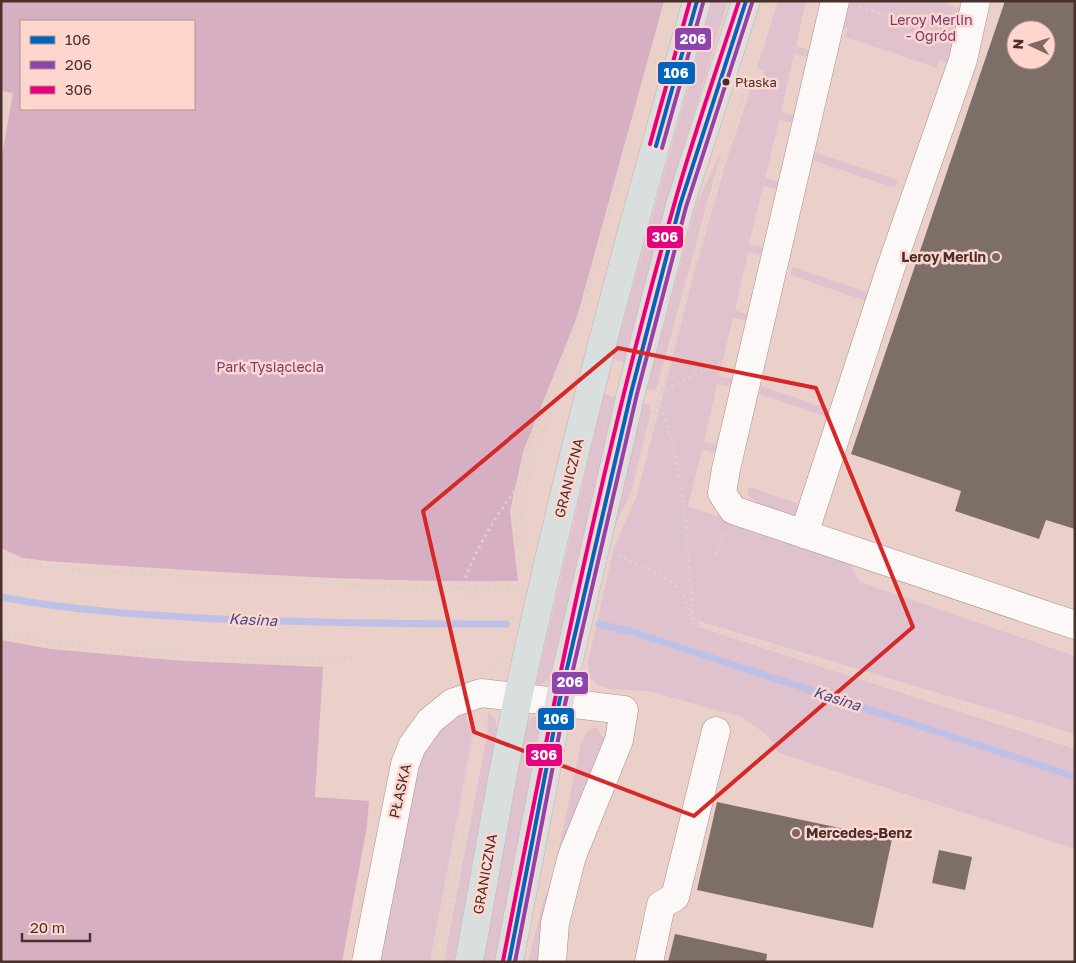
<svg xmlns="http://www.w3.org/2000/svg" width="1076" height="963" font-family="'Golos Text',sans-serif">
<rect width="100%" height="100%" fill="#ebcfc9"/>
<g fill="#e0c2ce">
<polygon points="712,1 728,1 662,218 624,362 613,359"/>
<polygon points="778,1 806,1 796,46 811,51 809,57 794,54 781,112 795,116 794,123 779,120 765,178 780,182 778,189 763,186 749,244 765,248 764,255 748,252 735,310 750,315 748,321 733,318 719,376 733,379 732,387 717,384 704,442 718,445 716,453 702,450 688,506 848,560 860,582 1075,656 1075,734 698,621 698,627 1075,749 1075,849 779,753 768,736 742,717 649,691 609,689 598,685 590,678 588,663 614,548 637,495 694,274 727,159 752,85 759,87 760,85 764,70 757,68"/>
<polygon points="850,1 936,1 964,10 950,64 939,60 937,68 845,37 848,29 844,27"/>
<polygon points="814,152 898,180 895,188 812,160"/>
<polygon points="719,155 720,156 657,387 654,390 647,389 696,206"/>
<polygon points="793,267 872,294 869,302 790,275"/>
<polygon points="761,386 832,410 830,418 759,394"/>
<polygon points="604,394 616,397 549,680 539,685 536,684"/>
<polygon points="643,404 648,404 651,411 631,493 612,531"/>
<path d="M750 487 798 504 800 506 795 516C781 512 751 507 747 490Z"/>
<polygon points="488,711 495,719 497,730 454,962 444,962 487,735"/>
<polygon points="466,713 466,721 471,721 474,727 430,962 377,962 411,799 423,756 441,730"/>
<polygon points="541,714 543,715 495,962 482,962 527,725 531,718"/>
<polygon points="596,727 602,736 609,738 544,962 528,962 543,902 553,878 581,743 588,731"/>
</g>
<g fill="#d6afc3" fill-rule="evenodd">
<path d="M1 1H664L577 317 523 452 510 511 518 581C361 583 204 571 47 561L23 558 1 548V161L13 93 1 91ZM21 21H194V109H21Z"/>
<polygon points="1,640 50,649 184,661 323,667 315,797 369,801 367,826 342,962 1,962"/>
</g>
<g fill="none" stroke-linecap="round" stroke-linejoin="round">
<g stroke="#bec0e6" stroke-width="7">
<path d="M1 597C73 611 146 615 219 619 315 623 410 624 506 624"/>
<polyline points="599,624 633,632 1075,777"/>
</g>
</g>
<g fill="#7d6f67" fill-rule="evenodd">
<path d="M1005 1H1075V529L1046 520 1039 539 955 511 961 491 851 454ZM1016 30H1046V60H1016Z"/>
<polygon points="717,802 892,839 873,928 697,890"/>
<polygon points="939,850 972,857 965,890 932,883"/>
<polygon points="675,934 767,954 766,962 668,962"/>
</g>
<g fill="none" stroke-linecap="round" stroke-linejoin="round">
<defs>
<g id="minor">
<polyline points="835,1 726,469 722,493 733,510 1075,625"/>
<polyline points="804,534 890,270 963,60 976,1"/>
<polyline points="366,962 405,764 412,746 430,721 452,703 481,693 624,710 619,740 572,856 555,923 552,962"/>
<polyline points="649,962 661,905 675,897 716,731"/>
</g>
<g id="major">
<path d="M469 962C486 872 500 782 519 693 569 461 630 230 697 1"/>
<polyline points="509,962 559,703 631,393 680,205 746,1"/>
</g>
</defs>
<use href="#minor" stroke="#a7908b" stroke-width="29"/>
<use href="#major" stroke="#c2b2af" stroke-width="29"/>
<g stroke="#d9d1cf" stroke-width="3" stroke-dasharray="2.5 4" stroke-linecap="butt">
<polyline points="859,7 944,34"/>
<polyline points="730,139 746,90"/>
<polyline points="660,393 718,363 726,364"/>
<path d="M658 400C686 472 688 548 693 623"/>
<polyline points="650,433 723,159"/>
<polyline points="526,546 521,512 535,452 569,365"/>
<polyline points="715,554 724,532"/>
<polyline points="618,555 671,581 684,596 691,617"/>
<polyline points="1,561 56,568 276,583 517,589"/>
<polyline points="521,566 514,509 527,450 580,318 631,134"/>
<path d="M477 590 472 598 468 600 461 589C475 551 494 517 519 485"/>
<polyline points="693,623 1075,744"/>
<path d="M1 632C113 657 242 661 356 657"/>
<polyline points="487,669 500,659"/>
<polyline points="484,717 484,730"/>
<polyline points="433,962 476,721"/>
<polyline points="440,962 473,786"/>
</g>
<use href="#minor" stroke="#fcf8f7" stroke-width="28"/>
<use href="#major" stroke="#d9dedf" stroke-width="28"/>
<defs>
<g id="bus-1">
<polyline points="656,146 697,1"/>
<polyline points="509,962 559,703 631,393 680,205 746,1"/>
</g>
<g id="bus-2">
<polyline points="662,148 703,3"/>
<polyline points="515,962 565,704 637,394 686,207 752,3"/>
</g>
<g id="bus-3">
<polyline points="650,144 690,1"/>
<path d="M503 961C552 707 603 453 674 205 693 136 717 69 739 1"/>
</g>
</defs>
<use href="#bus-1" stroke="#fed6ce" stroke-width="8"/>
<use href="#bus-2" stroke="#fed6ce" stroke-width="8"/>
<use href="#bus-3" stroke="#fed6ce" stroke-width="8"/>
<use href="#bus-1" stroke="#0065bd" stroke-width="4"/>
<use href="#bus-2" stroke="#8e44ad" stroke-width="4"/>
<use href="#bus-3" stroke="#e5007d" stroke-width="4"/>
</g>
<path fill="none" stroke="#d62828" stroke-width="4" stroke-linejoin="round" d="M618 348 816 388 913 627 694 816 474 732 423 511Z"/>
<circle fill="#4a302b" stroke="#fed6ce" stroke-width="2" cx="726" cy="82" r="4.5"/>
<g fill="#826862" stroke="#fed6ce" stroke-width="2">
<circle cx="996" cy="257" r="5"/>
<circle cx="796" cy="833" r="5"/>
</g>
<g text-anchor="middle" stroke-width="5" stroke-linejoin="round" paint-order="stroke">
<g font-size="13" fill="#4a302b" stroke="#fed6ce" text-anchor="start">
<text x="735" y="87">Płaska</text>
</g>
<g font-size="14" fill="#793c72" stroke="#fed6ce">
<text x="931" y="25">Leroy Merlin<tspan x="931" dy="16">- Ogród</tspan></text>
<text x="270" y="372">Park Tysiąclecia</text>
</g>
<g font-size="14" font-weight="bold" fill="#4a302b" stroke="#fed6ce" text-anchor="end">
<text x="986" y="262">Leroy Merlin</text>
<text x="806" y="838" text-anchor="start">Mercedes-Benz</text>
</g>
<g font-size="14" fill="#4a302b" stroke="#fed6ce">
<text transform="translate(569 478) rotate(-76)" y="5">GRANICZNA</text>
<text transform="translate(400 791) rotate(-77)" y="5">PŁASKA</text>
<text transform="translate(485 874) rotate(-80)" y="5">GRANICZNA</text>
</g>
<g font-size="15" font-style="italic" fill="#3e4d91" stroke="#fed6ce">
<text transform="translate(253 620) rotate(3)" y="5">Kasina</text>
<text transform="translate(837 699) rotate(18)" y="5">Kasina</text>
</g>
</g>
<g stroke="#fed6ce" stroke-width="2">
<rect x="674" y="27" width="38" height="24" rx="5" fill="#8e44ad"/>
<rect x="657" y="61" width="39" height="24" rx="5" fill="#0065bd"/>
<rect x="646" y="225" width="38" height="24" rx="5" fill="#e5007d"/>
<rect x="551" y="671" width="38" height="24" rx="5" fill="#8e44ad"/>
<rect x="537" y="707" width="38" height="24" rx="5" fill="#0065bd"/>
<rect x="525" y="743" width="38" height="24" rx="5" fill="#e5007d"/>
</g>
<g font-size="14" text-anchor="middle" font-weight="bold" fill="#fff">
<text x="693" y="44">206</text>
<text x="676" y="78">106</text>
<text x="665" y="242">306</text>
<text x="570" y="687">206</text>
<text x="556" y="724">106</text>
<text x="544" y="760">306</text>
</g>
<rect width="1076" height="963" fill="none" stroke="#4a302b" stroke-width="5"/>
<rect x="20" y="20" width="175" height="90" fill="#fed6ce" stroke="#b6948d"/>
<rect x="30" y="36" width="25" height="8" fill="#0065bd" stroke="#b6948d"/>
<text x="65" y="45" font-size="15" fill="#4a302b">106</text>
<rect x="30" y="61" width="25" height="8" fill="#8e44ad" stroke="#b6948d"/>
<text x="65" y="70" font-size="15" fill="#4a302b">206</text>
<rect x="30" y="86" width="25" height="8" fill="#e5007d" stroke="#b6948d"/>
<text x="65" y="95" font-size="15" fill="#4a302b">306</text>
<g transform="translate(1031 45) rotate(274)"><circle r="24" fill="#fed6ce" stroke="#b6948d"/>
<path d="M0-4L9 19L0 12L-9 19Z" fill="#826862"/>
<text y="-8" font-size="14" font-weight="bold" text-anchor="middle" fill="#4a302b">N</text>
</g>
<path d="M22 933v8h68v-8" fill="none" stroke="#4a302b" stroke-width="2.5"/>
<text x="30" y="933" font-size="15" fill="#4a302b" stroke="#fed6ce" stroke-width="4" paint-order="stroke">20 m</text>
</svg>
